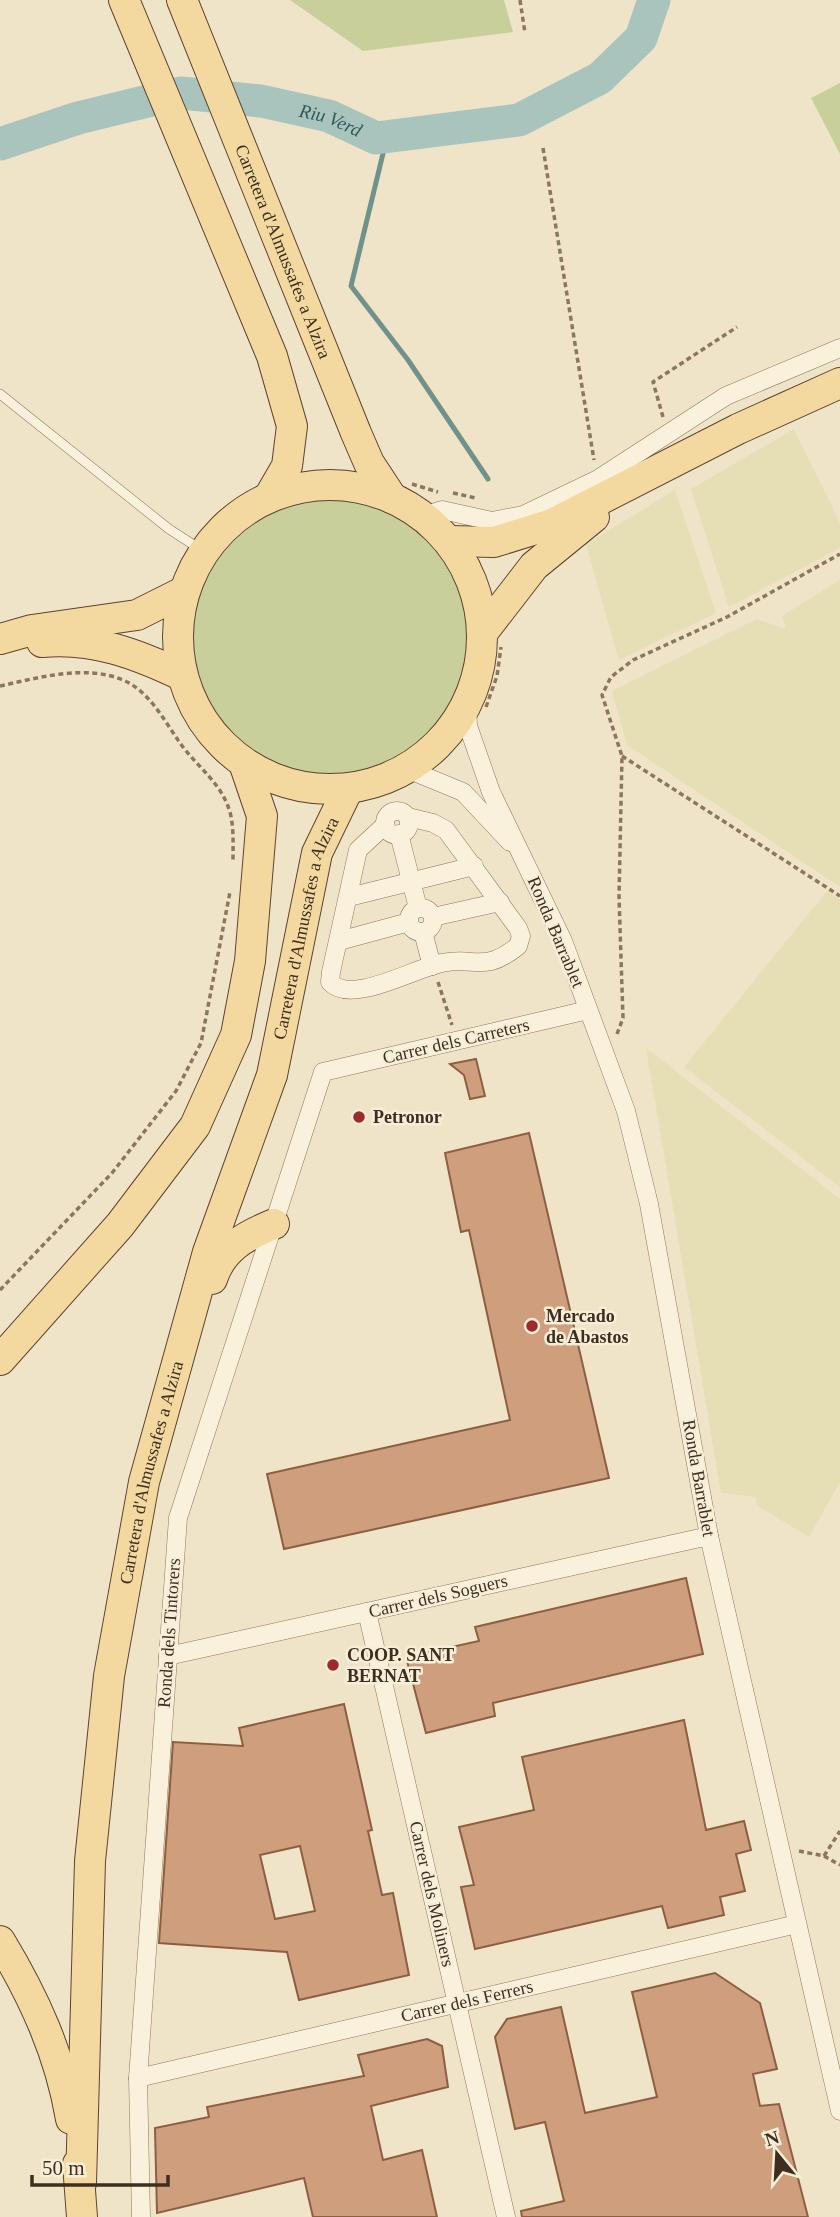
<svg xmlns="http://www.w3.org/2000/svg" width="840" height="2217" font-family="Georgia,serif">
<rect width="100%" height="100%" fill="#f0e4c8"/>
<g fill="#e6deb5">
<polygon points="794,429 840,523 840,548 729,607 691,489"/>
<polygon points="675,490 716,613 619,660 586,544"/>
<polygon points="840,580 840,887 627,745 612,691 757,619 786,629 782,616"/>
<polygon points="827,891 840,900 840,1187 684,1067"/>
<polygon points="646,1048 840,1199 840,1482 809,1537 756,1505 756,1497 721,1493"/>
</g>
<g fill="#c9cf9b">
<polygon points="290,0 504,0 513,32 363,51"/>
<polygon points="840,83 840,154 811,98"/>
<circle cx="329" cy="638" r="138"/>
</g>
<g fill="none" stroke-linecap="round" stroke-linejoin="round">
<polyline stroke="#6f938a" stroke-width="5" points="387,137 351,286 408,360 488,479"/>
<path stroke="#a9c4bc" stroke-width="33" id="s1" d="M0 144 78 118 181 93 261 101 329 116 376 138 519 120 600 78 641 38 654 0"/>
</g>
<g fill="#cf9f7d" stroke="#8d5f41" stroke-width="2" fill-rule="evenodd">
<polygon points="476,1059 485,1096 470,1099 464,1075 450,1064"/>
<polygon points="529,1133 609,1478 284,1549 267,1474 510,1420 469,1230 461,1232 445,1153"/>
<polygon points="686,1578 703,1654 493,1703 495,1716 426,1733 406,1657 479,1641 475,1627"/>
<path d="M344 1704 372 1830 368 1831 382 1895 393 1893 409 1975 299 2000 287 1952 159 1943 173 1742 243 1746 239 1728ZM300 1846 315 1911 275 1919 260 1855Z"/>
<polygon points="684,1720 706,1830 744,1821 751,1850 736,1854 745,1891 720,1897 724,1915 668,1928 662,1906 475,1949 461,1887 474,1885 459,1827 534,1810 522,1757"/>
<polygon points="715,1973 760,2003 777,2069 753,2074 760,2106 779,2104 808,2217 522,2217 521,2211 564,2201 545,2122 515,2129 495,2037 507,2019 561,2007 585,2113 657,2097 632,1992"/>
<polygon points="427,2039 442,2046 448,2087 371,2106 383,2160 422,2150 437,2217 313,2217 304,2178 157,2213 155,2128 209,2117 207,2107 364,2076 358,2055"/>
</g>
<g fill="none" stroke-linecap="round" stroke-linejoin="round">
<defs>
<polyline id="lane" points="0,394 169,529 203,551"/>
<g id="street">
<polyline points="423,516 442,510 492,521 523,515 598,479 726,396 840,348"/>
<polyline points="467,704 468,726 491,792 563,941 626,1111 649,1204 709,1536 840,2111"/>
<polyline points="407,769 463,792 510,842"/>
<circle cx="397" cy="823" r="12"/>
<path d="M385 825 358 850 331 972 330 982C351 1006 416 967 442 963 476 956 483 974 518 946L521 936 518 928 446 830 433 823 408 817"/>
<polyline points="399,834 418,908"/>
<polyline points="349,897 474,866"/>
<circle cx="421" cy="920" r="12"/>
<polyline points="433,917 500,902"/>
<polyline points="423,932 432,966"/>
<polyline points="339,941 409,922"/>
<polyline points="367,1612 506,2217"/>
<polyline points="168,1656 709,1536"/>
<polyline points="138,2078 797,1924"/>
<polyline points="141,2217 138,2078 178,1518 323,1072 588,1010"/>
</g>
<g id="primary">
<polyline points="124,0 272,356 292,426 287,466 269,497"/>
<path id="s2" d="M182 0 356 433 369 463 392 498"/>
<circle cx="330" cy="637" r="152"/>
<polyline points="449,541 494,542 552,524 738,429 840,383"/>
<polyline points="483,632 534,566 594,517"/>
<polyline points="0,639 32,630 137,615 183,592"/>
<path d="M42 642C92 637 137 654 181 675"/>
<path d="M212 1279C222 1248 245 1236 274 1224"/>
<polyline points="0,1360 120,1225 195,1126 236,1035 250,961 262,816 244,763"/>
<path d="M0 1941C34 1997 60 2054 71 2119"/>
<polyline points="78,2164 82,2217"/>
<path id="s3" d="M81 2183 90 1861 109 1676 144 1482 208 1252 272 1075 317 853 348 789"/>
</g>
</defs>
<use href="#lane" stroke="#8d765c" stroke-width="10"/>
<use href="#street" stroke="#8d765c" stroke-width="19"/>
<use href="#primary" stroke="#5b4430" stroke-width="32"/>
<g stroke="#8d765c" stroke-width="3.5" stroke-dasharray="5 3.5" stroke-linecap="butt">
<polyline points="520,0 525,33"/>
<polyline points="543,148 594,460"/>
<polyline points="663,417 653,382 737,327"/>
<polyline points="412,484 438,492"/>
<polyline points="453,493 476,498"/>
<path d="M0 686C37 678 86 664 123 680 149 691 164 720 180 743 197 767 221 782 230 812 234 828 233 844 233 860"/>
<polyline points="486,707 497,676 501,647"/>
<polyline points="622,756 840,896"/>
<polyline points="438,982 452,1025"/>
<polyline points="617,1034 623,1018 619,897 622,756 602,695 611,677 633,660 727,617 840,554"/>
<polyline points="0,1290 112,1173 176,1091 201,1043 230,892"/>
<polyline points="799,1851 824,1856 840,1865"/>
<polyline points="824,1856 840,1831"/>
</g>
<use href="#lane" stroke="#faf1dc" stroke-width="9"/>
<use href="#street" stroke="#faf1dc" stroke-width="18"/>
<use href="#primary" stroke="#f3d9a0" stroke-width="30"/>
</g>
<g fill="#9e2a2b" stroke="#f7eed8" stroke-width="2.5">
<circle cx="359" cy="1117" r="7"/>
<circle cx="532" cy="1326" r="7"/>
<circle cx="333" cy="1665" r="7"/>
</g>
<g text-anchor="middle" stroke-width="5" stroke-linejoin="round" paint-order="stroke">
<g font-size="18" fill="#3d2e20" stroke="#f7eed8">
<text dy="6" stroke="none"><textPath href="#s2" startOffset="271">Carretera d'Almussafes a Alzira</textPath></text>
<text dy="6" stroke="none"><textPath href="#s3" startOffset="1283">Carretera d'Almussafes a Alzira</textPath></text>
<text transform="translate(556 932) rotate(67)" y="6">Ronda Barrablet</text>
<text transform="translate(456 1041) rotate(-13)" y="6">Carrer dels Carreters</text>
<text dy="6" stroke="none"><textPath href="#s3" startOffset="716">Carretera d'Almussafes a Alzira</textPath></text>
<text transform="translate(699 1478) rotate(80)" y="6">Ronda Barrablet</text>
<text transform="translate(438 1596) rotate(-13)" y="6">Carrer dels Soguers</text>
<text transform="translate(169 1633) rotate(-86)" y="6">Ronda dels Tintorers</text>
<text transform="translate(432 1894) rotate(77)" y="6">Carrer dels Moliners</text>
<text transform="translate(467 2001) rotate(-13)" y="6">Carrer dels Ferrers</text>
</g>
<g font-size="18" font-weight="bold" fill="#3d2e20" stroke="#f7eed8" text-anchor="start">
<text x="373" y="1123">Petronor</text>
<text x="546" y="1322">Mercado<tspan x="546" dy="21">de Abastos</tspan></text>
<text x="347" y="1661">COOP. SANT<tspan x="347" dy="21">BERNAT</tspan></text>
</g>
<g font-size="19" font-style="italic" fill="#2f5d5a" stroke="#f7eed8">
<text dy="7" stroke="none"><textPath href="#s1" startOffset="341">Riu Verd</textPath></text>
</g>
</g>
<g transform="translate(777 2154) rotate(342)" stroke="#f7eed8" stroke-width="5" paint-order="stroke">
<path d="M0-5L12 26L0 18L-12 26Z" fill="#3d2e20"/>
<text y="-10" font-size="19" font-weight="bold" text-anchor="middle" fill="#3d2e20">N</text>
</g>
<path d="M32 2175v10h136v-10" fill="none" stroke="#3d2e20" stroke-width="3.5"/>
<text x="42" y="2175" font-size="21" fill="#3d2e20" stroke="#f7eed8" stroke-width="5" paint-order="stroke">50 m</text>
</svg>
